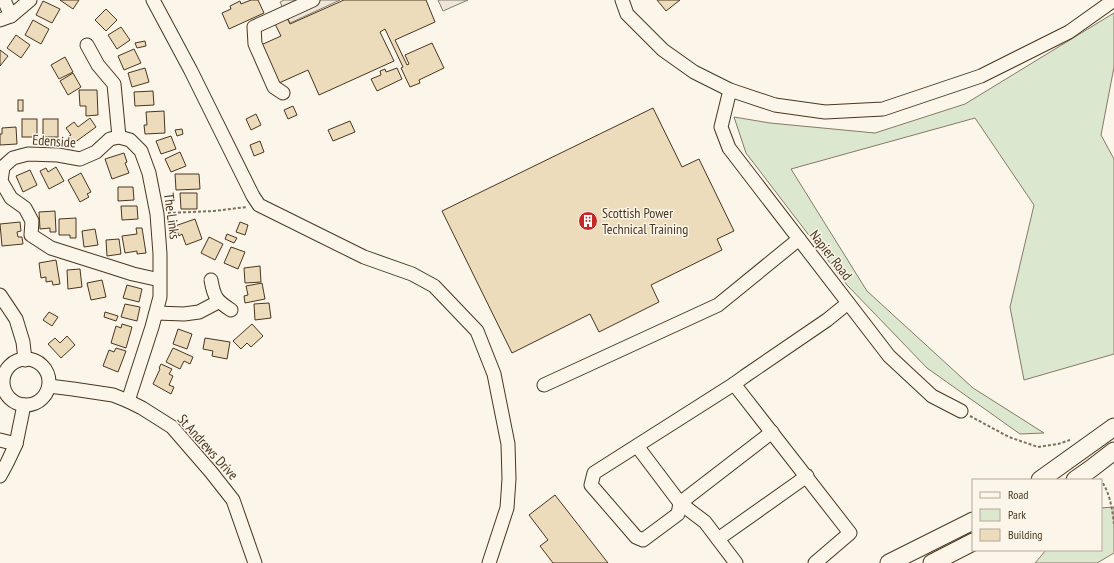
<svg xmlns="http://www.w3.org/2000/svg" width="1114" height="563" font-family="'PT Sans Narrow',sans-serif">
<rect width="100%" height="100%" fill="#fbf6e9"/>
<g fill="#dce7d0" stroke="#887966">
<polygon points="1114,13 1114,67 1101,135 1114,159 1114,354 1024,380 1010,307 1034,205 975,118 791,169 867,291 973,388 1044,433 1020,434 927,368 847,285 746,153 734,117 770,123 875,133 965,104"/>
<polygon points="1114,507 1114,553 1097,563 1035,563 1046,550 1101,550 1101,508"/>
</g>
<g fill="#ede7d9" stroke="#887966">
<polygon points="284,0 340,0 290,23 280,2"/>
<polygon points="438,0 468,0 443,11"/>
</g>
<g fill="#ecdcbc" stroke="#4a3520">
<polygon points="60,0 79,0 73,9"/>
<polygon points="251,0 258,0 264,13 229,29 222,13 231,9 230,6 240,1 241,4"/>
<polygon points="344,0 426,0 435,22 395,40 407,65 409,64 405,55 432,43 444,68 419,80 420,83 410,87 401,68 403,67 385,29 380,32 394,61 319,95 308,70 279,83 261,45 281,36 274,22 286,16 290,24"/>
<polygon points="657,0 680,0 666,11"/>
<polygon points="43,1 60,9 52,23 36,15"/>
<polygon points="106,9 117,20 106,31 95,20"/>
<polygon points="33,20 49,29 41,44 25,35"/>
<polygon points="121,27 130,40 117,49 108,35"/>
<polygon points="16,35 30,45 21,58 7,48"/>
<polygon points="145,41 146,46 137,48 135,43"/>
<polygon points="134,49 141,63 124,70 118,56"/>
<polygon points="0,50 8,56 0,66"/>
<polygon points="65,57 73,72 59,79 51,65"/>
<polygon points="145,68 149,82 132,87 128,73"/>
<polygon points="397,68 402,79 377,91 371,79 381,75 380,71 385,69 386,72"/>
<polygon points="73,73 81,87 68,95 60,81"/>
<polygon points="79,90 97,90 98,115 86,116 86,106 80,106"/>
<polygon points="153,91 154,105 135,106 134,92"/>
<rect x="18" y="100" width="5" height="11"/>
<polygon points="293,106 297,115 288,119 284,110"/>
<polygon points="653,108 682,167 699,159 734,231 717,239 722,250 651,285 659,302 599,332 590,314 512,353 442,211"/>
<polygon points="164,111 165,133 145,134 144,125 147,125 146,112"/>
<polygon points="256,114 261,125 251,130 246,119"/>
<polygon points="90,118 96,127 74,143 69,136 71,135 66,128 74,122 78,127"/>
<rect x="22" y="119" width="15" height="18"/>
<rect x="43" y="119" width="15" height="18"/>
<polygon points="350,121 355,132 333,141 328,130"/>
<polygon points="16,127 17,144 0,145 0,134 2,134 2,128"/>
<polygon points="182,129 183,134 177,136 175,130"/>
<polygon points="171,136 176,149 161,154 156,141"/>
<polygon points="260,141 264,152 254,156 250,145"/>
<polygon points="180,152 186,166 171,172 165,159"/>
<polygon points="124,153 127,162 125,163 129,173 112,179 105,159"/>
<polygon points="56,167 64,181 49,189 40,171 46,168 48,172"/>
<polygon points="30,170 37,185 23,192 16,176"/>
<polygon points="81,173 91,192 87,194 89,197 80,202 68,180"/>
<polygon points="175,174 199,174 200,189 176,190"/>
<polygon points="118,187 133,187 134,200 118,201"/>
<polygon points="180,193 197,193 197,209 181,209"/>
<polygon points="121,206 137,206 138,219 122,220"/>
<polygon points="55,211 56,232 50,232 50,228 40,229 39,212"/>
<polygon points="76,218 76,238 70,238 70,235 59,235 59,219"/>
<polygon points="195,219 202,239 186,245 182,234 179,236 175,226"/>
<polygon points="20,222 21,231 17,232 18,237 22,237 23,244 2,246 0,224"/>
<polygon points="240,222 248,225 245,235 236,232"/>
<polygon points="136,228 142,228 146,253 137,254 137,251 125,253 122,236 137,234"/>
<polygon points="95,229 98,245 84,247 82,231"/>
<polygon points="227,234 237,238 234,243 225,239"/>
<polygon points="209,237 223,244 215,260 201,253"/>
<polygon points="119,239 121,254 107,256 106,240"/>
<polygon points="231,247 245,252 238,269 224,263"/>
<polygon points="56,260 60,284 53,285 52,281 46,282 46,277 41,278 39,263"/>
<polygon points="260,266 261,282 245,283 244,268"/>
<polygon points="80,269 82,287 68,289 67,270"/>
<polygon points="102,280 106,297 91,300 87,283"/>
<polygon points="262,283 265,299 245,303 244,296 248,295 246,286"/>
<polygon points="127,285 142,289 139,302 123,298"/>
<polygon points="269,303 271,318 255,320 254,304"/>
<polygon points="125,304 140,307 137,321 121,317"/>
<polygon points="49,312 58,317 52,326 43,320"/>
<polygon points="105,312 118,316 116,321 104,317"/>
<polygon points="122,324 132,327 126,348 111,343 116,326 121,328"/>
<polygon points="252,324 263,336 251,347 247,343 241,349 233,341"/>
<polygon points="178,329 192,334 187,349 173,344"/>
<polygon points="67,336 75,345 61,358 48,344 55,338 60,343"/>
<polygon points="205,338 230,342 227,359 212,356 213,351 203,349"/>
<polygon points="116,348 126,351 118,372 103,366 109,350 114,352"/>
<polygon points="173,348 193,357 190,364 184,361 180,369 166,362"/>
<polygon points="161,364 172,369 169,374 173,376 169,385 174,387 171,394 153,384 160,369 159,368"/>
<polygon points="555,495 608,563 553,563 540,546 548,540 529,515"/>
</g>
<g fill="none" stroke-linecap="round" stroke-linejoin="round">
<defs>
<g id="minor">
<polyline points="4,0 11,16"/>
<polyline points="153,0 191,71 253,196 259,205 364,257 412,274 434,286 477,331 494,374 508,444 509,479 507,508 489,563"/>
<polyline points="622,0 627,14 663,50 694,72 730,90 775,105 825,112 883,109 981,76 1069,32 1114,0"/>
<polyline points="0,20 11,16 30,0"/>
<polyline points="87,45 98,65 114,84 119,137"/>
<polyline points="730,90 721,127 729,148 889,356 932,396 961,411"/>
<polyline points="283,93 274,87 255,44 254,27 313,0"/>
<path d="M211 280C214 298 217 301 231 310"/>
<polyline points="0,295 16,319 23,342 25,360"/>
<polyline points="156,313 184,314 199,312 218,302"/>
<circle cx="26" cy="382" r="23"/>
<polyline points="734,384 850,533 815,563"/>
<polyline points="544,385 718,305 799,239"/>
<polyline points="49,386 73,389 113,395 128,401 142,408 172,427 211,472 233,500 255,563"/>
<polyline points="128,401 152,327 160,297 160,254 157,214 149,173 141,151 130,140 119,137 110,139 96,152 80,159 58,155 28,154 13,158 3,167 1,181 11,198 25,208 32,221 31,235 51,248 108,266 133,274 160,280"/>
<polyline points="0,440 16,444"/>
<polyline points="637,446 680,503 678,514 643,540 636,537 591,485 594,473 734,384 745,376 827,320 848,303"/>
<polyline points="0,476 7,463 16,444 24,405"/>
<polyline points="718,539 807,476"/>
<polyline points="736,563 705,522 680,503 772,432"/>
</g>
<g id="major">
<polyline points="1040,480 1114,427"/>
<polyline points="1075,480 1092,468 1114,451"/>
<polyline points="889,563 973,521"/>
<polyline points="932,563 973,542"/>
</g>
</defs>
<use href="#minor" stroke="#4a3520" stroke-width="15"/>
<use href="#major" stroke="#4a3520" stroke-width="19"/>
<g stroke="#7f6f5c" stroke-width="2" stroke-dasharray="3 2" stroke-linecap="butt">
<polyline points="168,213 214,211 247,207"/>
<polyline points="970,416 1009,437 1038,447 1058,444 1070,440"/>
<path d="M1100 479C1110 492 1112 508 1114 524"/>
</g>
<use href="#minor" stroke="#fbf6e9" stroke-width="13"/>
<use href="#major" stroke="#fbf6e9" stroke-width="17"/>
</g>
<defs>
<symbol id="building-disc" viewBox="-11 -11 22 22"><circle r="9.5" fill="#c62828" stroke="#fbf6e9"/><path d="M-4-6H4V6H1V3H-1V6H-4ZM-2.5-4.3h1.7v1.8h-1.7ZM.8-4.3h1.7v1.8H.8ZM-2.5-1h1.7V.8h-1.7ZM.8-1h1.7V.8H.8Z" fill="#fff"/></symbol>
</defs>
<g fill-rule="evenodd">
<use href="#building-disc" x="577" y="210" width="22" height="22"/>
</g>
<g text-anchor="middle" stroke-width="3" stroke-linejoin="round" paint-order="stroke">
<g font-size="14" fill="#4a3520" stroke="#fbf6e9">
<text transform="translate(54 141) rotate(4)" y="5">Edenside</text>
<text transform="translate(172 216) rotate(82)" y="5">The Links</text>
<text transform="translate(831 255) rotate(52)" y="5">Napier Road</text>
<text transform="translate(208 447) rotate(48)" y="5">St Andrews Drive</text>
</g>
<g font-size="14" fill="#4a3520" stroke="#fbf6e9" text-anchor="start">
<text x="602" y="218">Scottish Power<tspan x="602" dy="16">Technical Training</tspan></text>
</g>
</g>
<rect x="972" y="479" width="130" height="72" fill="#fbf6e9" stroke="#b4a999"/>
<rect x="980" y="492" width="20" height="6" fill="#fbf6e9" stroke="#b4a999"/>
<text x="1008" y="499" font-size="12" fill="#4a3520">Road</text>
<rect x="980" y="509" width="20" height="12" fill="#dce7d0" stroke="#b4a999"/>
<text x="1008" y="519" font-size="12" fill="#4a3520">Park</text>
<rect x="980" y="529" width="20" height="12" fill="#ecdcbc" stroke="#b4a999"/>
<text x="1008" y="539" font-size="12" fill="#4a3520">Building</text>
</svg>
